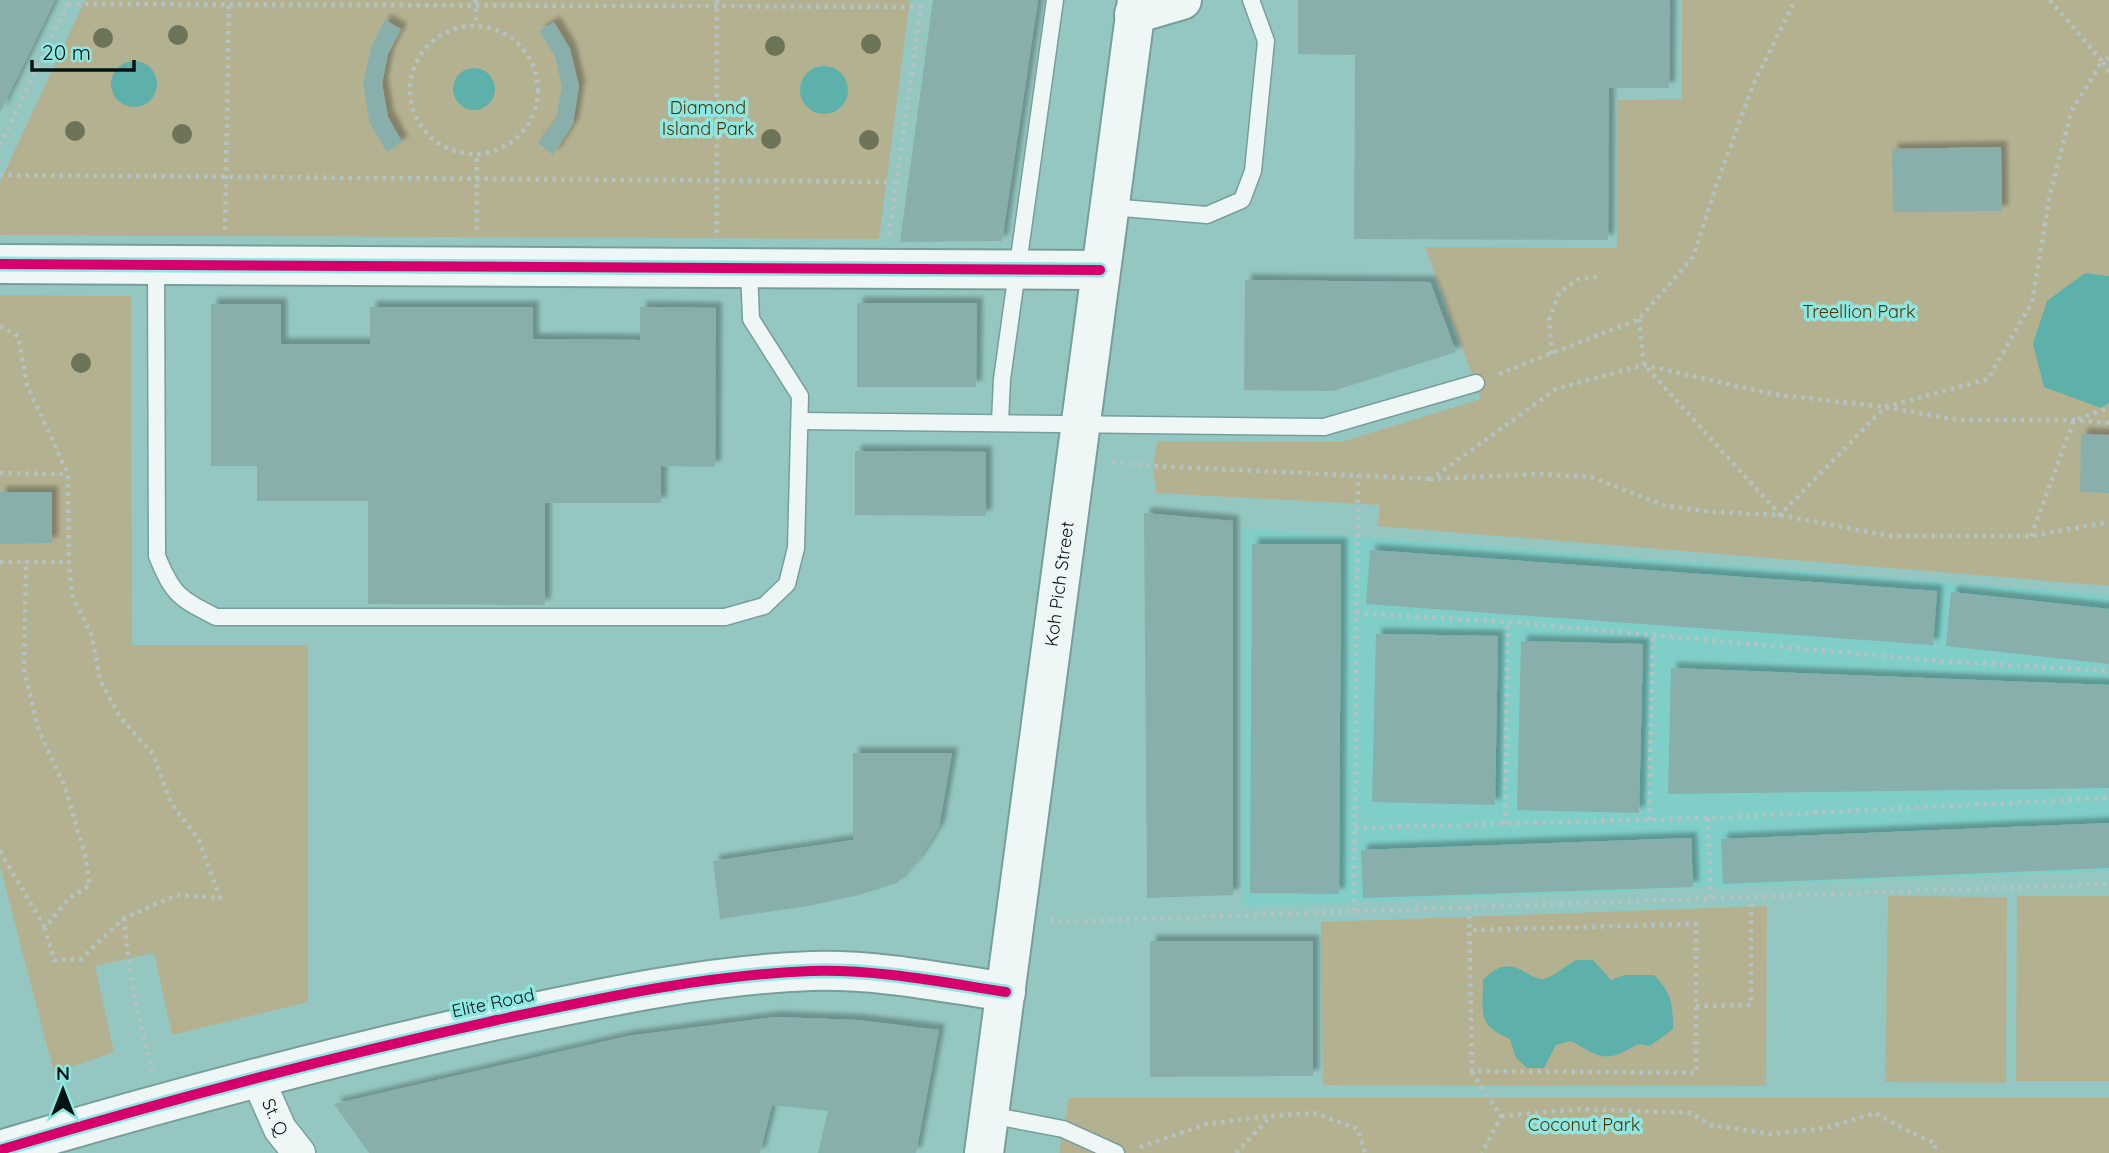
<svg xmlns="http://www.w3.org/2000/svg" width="2109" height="1153" font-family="Quicksand,sans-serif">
<defs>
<filter id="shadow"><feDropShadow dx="6" dy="-6" stdDeviation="2" flood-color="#0004"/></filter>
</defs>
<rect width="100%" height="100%" fill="#95c7c2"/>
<polygon fill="#7fcec8" points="1243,528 2109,595 2109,871 1243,907"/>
<g fill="#b4b191">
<polygon points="85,0 910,0 879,239 0,235 0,182"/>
<polygon points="1682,0 2109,0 2109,586 1377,526 1380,505 1156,493 1153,466 1157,441 1341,442 1481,399 1425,247 1617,248 1618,100 1682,99"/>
<polygon points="0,295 131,296 132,645 308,645 308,1002 172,1035 154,953 95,966 114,1052 54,1073 0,866"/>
<polygon points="1888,896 2007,897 2006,1083 1885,1082"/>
<polygon points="2017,896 2109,896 2109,1081 2016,1081"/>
<polygon points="1767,906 1766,1086 1323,1085 1321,922"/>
<polygon points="1069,1098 2109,1098 2109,1153 1059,1153"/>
</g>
<g fill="#5eb0aa">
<circle cx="134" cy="84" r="23"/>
<circle cx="824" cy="90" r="24"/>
<circle cx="474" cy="89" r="21"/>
<polygon points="2085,273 2109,276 2109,403 2101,408 2044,387 2033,344 2047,301"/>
<path d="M1576 960H1593L1611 980 1625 975H1654C1672 994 1673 1004 1673 1029L1650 1046 1638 1044C1606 1063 1603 1059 1571 1041L1556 1045 1544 1068H1527L1516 1058 1510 1039C1476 1025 1483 1012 1483 980 1515 947 1527 985 1547 978 1555 975 1567 965 1576 960Z"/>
</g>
<g fill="#88afac" filter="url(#shadow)">
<polygon points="0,0 55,0 0,113"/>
<polygon points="933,0 1038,0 1002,241 900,242"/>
<polygon points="1298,0 1670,0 1669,88 1609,88 1608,240 1354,239 1355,55 1298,54"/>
<polygon points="385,20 401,29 388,54 382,84 388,117 402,142 387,152 370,124 363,84 371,48"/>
<polygon points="554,22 570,49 579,86 573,124 553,155 538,143 556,119 562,87 555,56 539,31"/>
<polygon points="2001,147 2002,211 1893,212 1892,149"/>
<polygon points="1245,280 1430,282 1456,352 1333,391 1244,390"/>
<polygon points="857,303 977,303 976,387 857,387"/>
<polygon points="211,304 281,304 281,344 370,344 370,307 533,307 533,339 640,340 640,307 716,308 715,467 661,466 661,503 545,503 545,605 368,604 368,501 257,501 257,466 211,466"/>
<polygon points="2081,434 2109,435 2109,493 2080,492"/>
<polygon points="855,451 986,452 986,516 855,515"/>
<polygon points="0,492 52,492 52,543 0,544"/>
<polygon points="1144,513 1233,521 1233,895 1147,898"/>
<polygon points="1252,544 1341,544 1339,894 1250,893"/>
<polygon points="1370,550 1937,591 1933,645 1366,604"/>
<polygon points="1951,592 2109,609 2109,664 1946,646"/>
<polygon points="1376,634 1498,636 1495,805 1372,802"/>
<polygon points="1521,641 1643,644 1639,813 1517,810"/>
<polygon points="1671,668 2109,685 2109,788 1668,794"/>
<polygon points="853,753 952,753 939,827 920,857 897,883 859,895 808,906 720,919 713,861 853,840"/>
<polygon points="2109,823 2109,868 1723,884 1721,839"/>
<polygon points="1691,838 1693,887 1363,898 1361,850"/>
<polygon points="1150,941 1313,941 1313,1076 1150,1077"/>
<polygon points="775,1017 857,1020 939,1030 916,1153 818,1153 828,1111 772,1105 760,1153 369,1153 334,1104 628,1036"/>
</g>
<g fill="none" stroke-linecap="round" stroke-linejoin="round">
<defs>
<g id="lane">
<polyline points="1110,207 1207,215 1242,200 1253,171 1266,41 1251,0"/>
<path d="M156 265 157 556C173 595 179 598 216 617H725L764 606 787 584 796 548 800 396 751 319 749 269"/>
<polyline points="801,421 1324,427 1476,383"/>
<polyline points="1000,422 1002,379 1055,0"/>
<polyline points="990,1115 1063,1129 1116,1153"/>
</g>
<g id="street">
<path id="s1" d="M257 1077 280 1129 299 1153"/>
</g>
<g id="secondary">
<polyline points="0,264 1100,270"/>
<path d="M0 1150C164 1101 330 1057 497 1020 601 998 705 975 811 971 876 969 941 982 1006 992"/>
<path id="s2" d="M984 1153 1137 0"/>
</g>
<polyline id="primary" points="1134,14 1182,0"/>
</defs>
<use href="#lane" stroke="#779e9b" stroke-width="19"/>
<use href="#street" stroke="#779e9b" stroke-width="35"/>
<use href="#secondary" stroke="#779e9b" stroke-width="42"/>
<use href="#primary" stroke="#779e9b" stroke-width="42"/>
<g stroke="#b4c3c1" stroke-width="4.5" stroke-dasharray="3.5 5" stroke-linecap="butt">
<polyline points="476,0 476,24"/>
<polyline points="717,0 717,234"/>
<polyline points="2050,0 2102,61 2109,58"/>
<polyline points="68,4 921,7"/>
<circle cx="474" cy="90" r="64"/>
<polyline points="0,145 70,0"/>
<polyline points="0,175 897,182"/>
<polyline points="225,230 229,1"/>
<polyline points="477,230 477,154"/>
<polyline points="889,235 922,0"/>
<polyline points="1639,319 1644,365 1780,515 1885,407 1988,379 2032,302 2050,195 2071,112 2102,61 2109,72"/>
<polyline points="0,326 18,336 27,385 68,474 69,562 72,595 92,636 100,680 120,717 153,754 171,803 199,840 220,898 177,895 124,918 81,959 54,960 45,928 68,899 90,885 85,855 65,787 39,731 24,670 26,562"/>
<polyline points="1552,354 1549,320 1559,293 1580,278 1597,277"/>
<polyline points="1499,374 1639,319 1693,257 1717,183 1753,85 1795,0"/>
<polyline points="2109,423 2074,420 1958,420 1885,407 1772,394 1644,365 1556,389 1431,479 1541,474 1591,477 1666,506 1713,512 1780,515 1890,536 2031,536 2109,522"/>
<polyline points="1112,462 1153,466 1431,479"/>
<polyline points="0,473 68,474"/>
<polyline points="2031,536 2074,420 2109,408"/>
<polyline points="0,562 69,562"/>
<polyline points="1356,613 1508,622 1940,661 2109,671"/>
<polyline points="1708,818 1711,899"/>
<polyline points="1649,820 1653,635"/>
<polyline points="1505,824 1508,622"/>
<polyline points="1355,828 1708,818 2109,798"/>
<polyline points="0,851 45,928"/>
<polyline points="1469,907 1472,1071 1696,1073 1696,924 1471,930"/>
<polyline points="1354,911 1358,475"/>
<path d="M124 918C129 970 138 1021 152 1071"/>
<polyline points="1050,920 1060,922 2109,884"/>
<polyline points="1696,1006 1751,1005 1751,897"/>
<polyline points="1472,1072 1501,1116 1482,1153"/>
<polyline points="1501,1116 1580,1109 1691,1113 1710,1125 1771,1134 1826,1128 1875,1113 1910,1132 1935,1143 1935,1153"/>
<polyline points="1140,1147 1206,1124 1270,1116"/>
<polyline points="1236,1153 1271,1116 1314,1113 1358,1129 1365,1153"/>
</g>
<use href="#lane" stroke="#eff7f6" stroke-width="16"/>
<use href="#street" stroke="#eff7f6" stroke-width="32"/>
<use href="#secondary" stroke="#eff7f6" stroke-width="38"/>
<use href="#primary" stroke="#eff7f6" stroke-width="38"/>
<defs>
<g id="cycleway">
<polyline points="0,264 1100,270"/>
<path d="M0 1150C164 1101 330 1057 497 1020 601 998 705 975 811 971 876 969 941 982 1006 992"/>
</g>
</defs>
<use href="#cycleway" stroke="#8ee8e1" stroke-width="15"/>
<use href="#cycleway" stroke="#d6006c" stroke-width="10"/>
</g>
<g fill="#6e7458">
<circle cx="178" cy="35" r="10"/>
<circle cx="103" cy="38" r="10"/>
<circle cx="871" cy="44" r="10"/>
<circle cx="775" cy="46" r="10"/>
<circle cx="75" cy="131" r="10"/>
<circle cx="182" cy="134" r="10"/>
<circle cx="771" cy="139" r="10"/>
<circle cx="869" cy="140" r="10"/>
<circle cx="81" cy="363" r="10"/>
</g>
<g text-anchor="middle" stroke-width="7" stroke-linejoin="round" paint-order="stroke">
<g font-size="18" fill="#4f3002" stroke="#8ee8e1">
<text x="708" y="114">Diamond<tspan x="708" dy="21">Island Park</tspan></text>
<text x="1859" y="318">Treellion Park</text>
<text x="1584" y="1131">Coconut Park</text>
</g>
<g font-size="18" fill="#001312" stroke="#8ee8e1">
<text dy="6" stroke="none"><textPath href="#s2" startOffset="574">Koh Pich Street</textPath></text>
<text transform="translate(493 1003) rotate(-12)" y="6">Elite Road</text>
<text dy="6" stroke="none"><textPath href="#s1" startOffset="44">St. Q</textPath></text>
</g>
</g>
<g transform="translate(63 1090)" stroke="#8ee8e1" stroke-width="5" paint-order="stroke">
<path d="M0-5L12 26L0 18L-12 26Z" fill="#001312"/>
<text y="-10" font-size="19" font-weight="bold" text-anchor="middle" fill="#001312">N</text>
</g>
<path d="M32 60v10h102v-10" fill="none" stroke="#001312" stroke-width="3.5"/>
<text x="42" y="60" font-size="21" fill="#001312" stroke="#8ee8e1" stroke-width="5" paint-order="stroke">20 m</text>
</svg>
